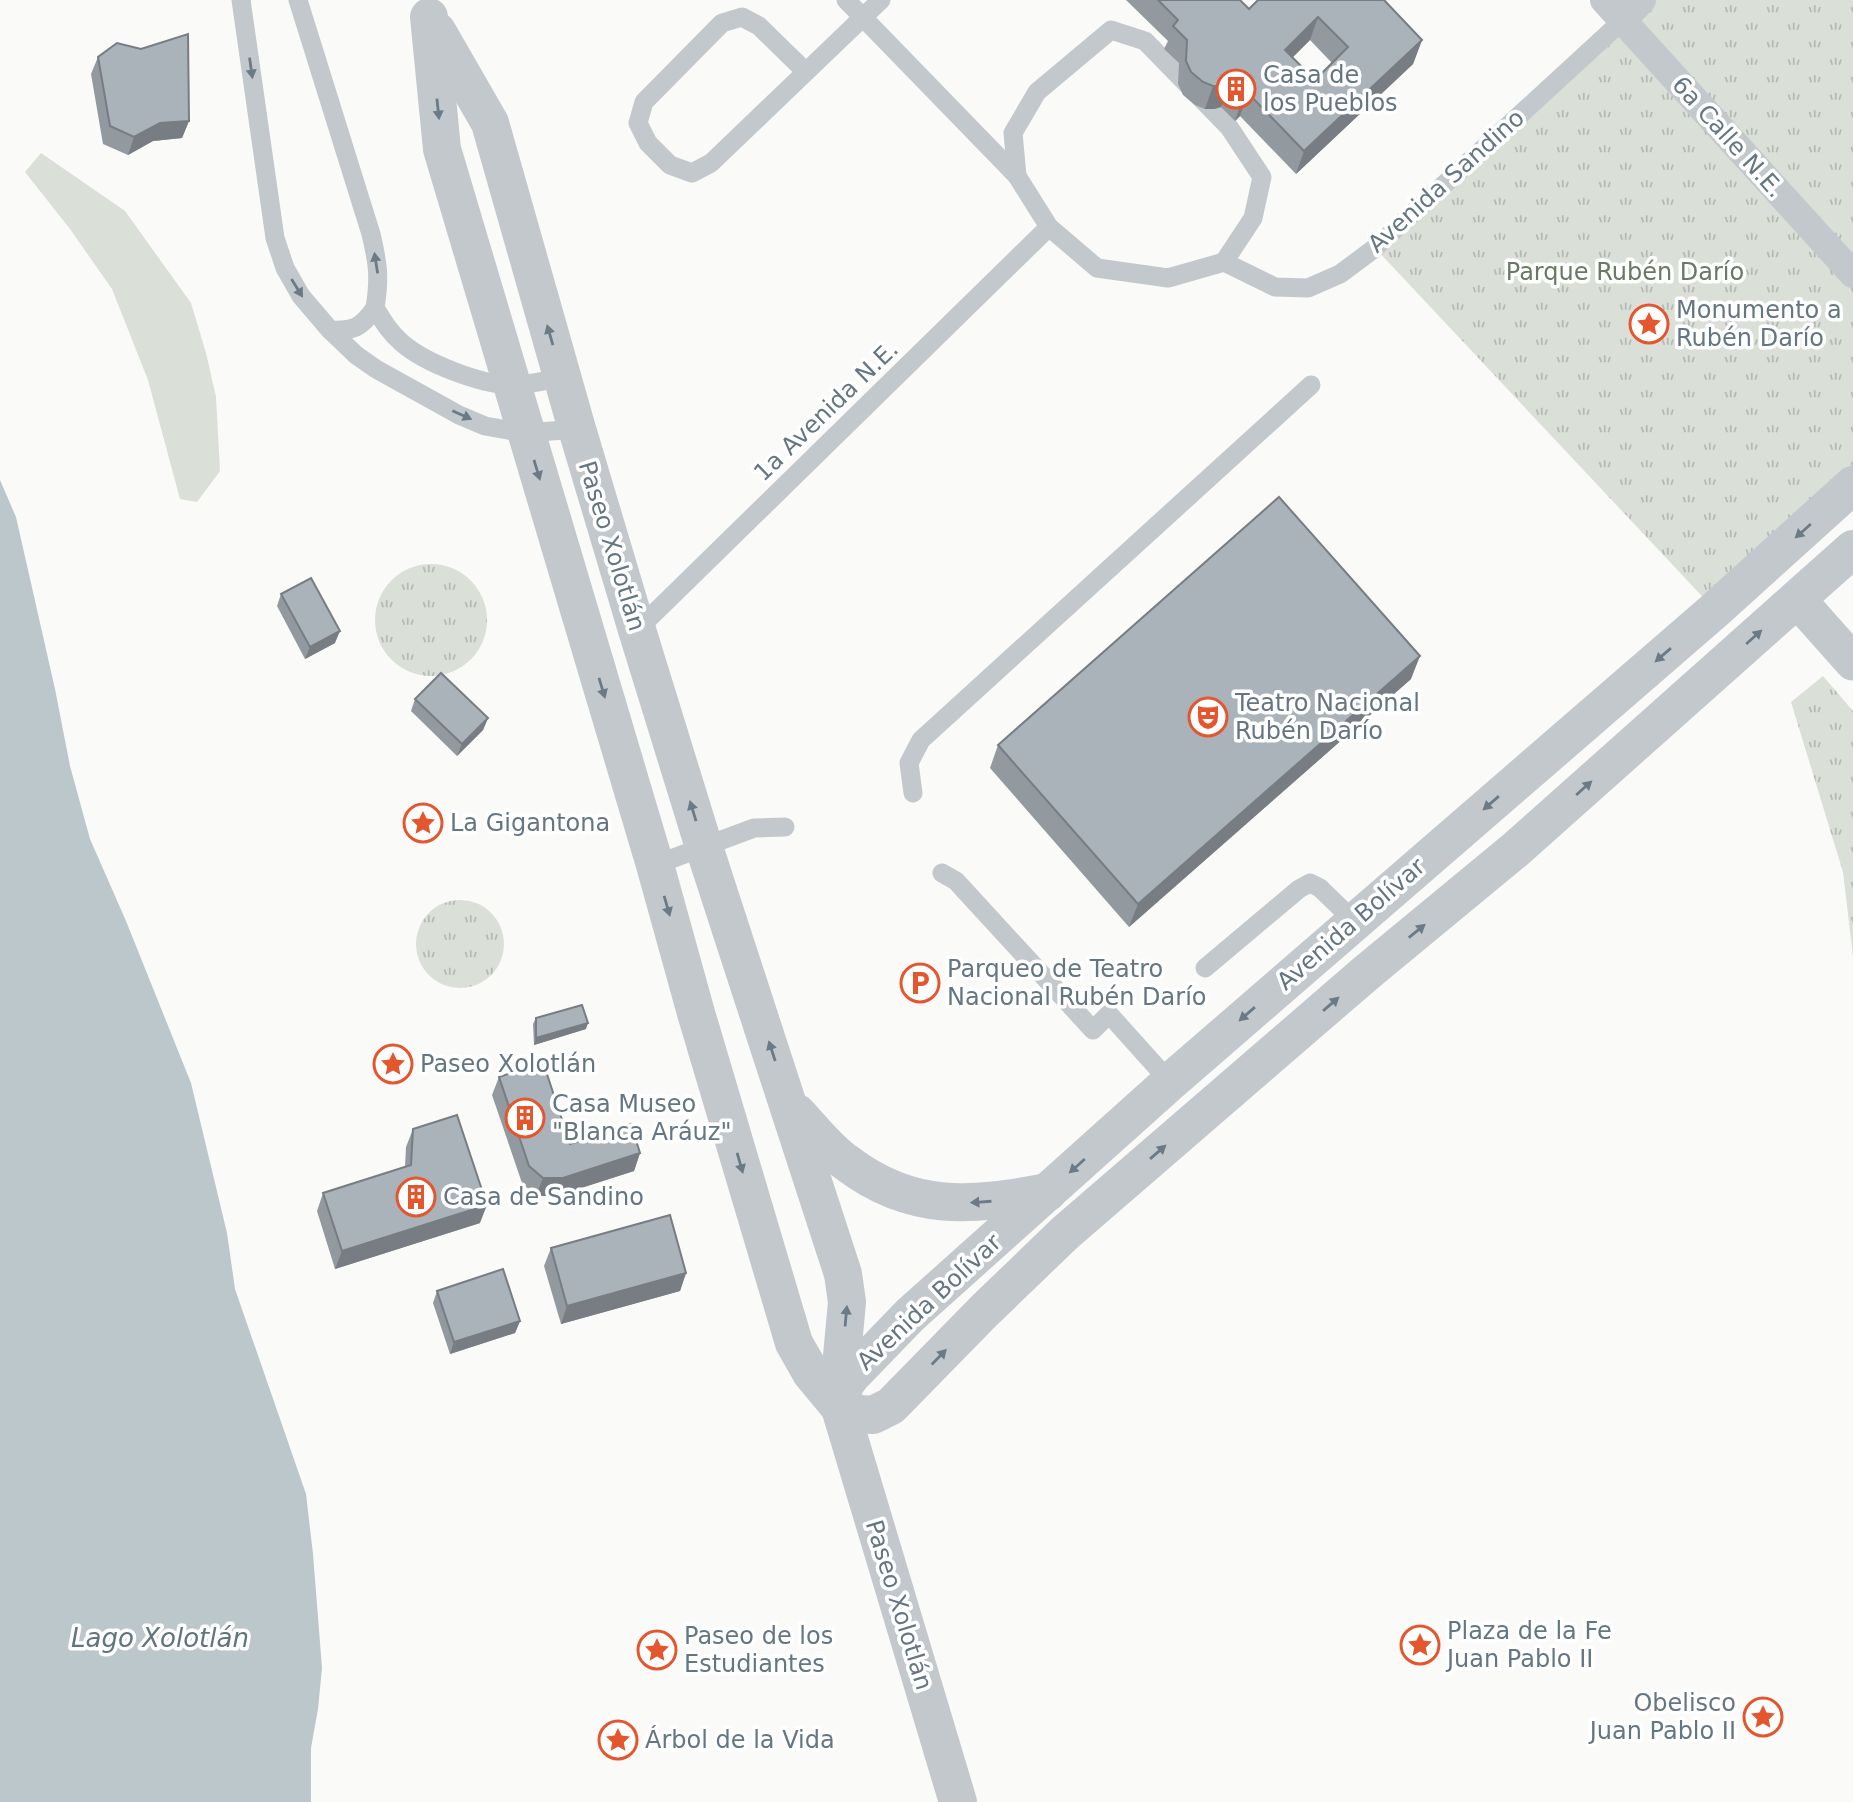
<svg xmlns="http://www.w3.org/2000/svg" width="1853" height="1802" font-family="'DejaVu Sans',sans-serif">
<defs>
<pattern id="park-tufts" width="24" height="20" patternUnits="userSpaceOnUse" patternTransform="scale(1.75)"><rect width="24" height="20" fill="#dadfd7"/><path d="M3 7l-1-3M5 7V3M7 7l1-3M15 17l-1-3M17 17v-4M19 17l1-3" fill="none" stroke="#b4b9b4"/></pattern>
</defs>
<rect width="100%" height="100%" fill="#fafaf8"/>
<g fill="url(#park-tufts)">
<polygon points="1642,0 1853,0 1853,485 1715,610 1375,248"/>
<circle cx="431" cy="620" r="56"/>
<polygon points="1823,676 1853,711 1853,956 1843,872 1791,702"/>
<circle cx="460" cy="944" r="44"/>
</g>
<polygon fill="#dadfd7" points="41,153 125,211 191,303 206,353 216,397 220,471 197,502 180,499 148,380 112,289 70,229 25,172"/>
<polygon fill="#bbc7cb" points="0,480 16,517 55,689 70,766 90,839 126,921 191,1083 227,1233 235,1289 306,1494 313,1554 322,1668 318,1709 311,1748 311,1802 0,1802"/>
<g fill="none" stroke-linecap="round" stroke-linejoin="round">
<g stroke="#c3c8cc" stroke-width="19">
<polyline points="241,0 275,238 285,268 301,296 330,330 356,355 376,369 459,415 485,426 526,433 577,429"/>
<path d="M298 0 371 234C378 264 380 277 375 308 383 321 390 333 402 343 425 363 481 385 513 385 529 385 546 380 562 378"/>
<polyline points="846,0 1017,176"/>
<polygon points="1111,30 1145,41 1229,127 1262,177 1253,218 1224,262 1168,278 1097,268 1049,227 1017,176 1013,133 1037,92"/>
<path d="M806 72 759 26 742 17 722 23 644 102 638 123 648 143 670 165 692 173 711 163C768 109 824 54 881 0"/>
<polyline points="1224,262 1275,287 1308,288 1340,274 1375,248 1622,21"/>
<path d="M330 330C354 331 361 328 375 308"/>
<polyline points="637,630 1049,227"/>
<polyline points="913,793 909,763 921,740 1311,385"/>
<polyline points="655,865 754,828 785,827"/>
<polyline points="942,873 956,881 1093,1030 1109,1014 1170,1082"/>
<polyline points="1205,968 1299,889 1310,883 1320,888 1354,921"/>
</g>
<g stroke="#c3c8cc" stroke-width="28">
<polyline points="1604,0 1853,274"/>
<polyline points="1622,21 1642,0"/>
</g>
<polyline stroke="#c3c8cc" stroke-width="37" points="1797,599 1853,662"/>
<g stroke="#c3c8cc" stroke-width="38">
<polyline points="429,17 442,149 655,865 696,1013 794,1343 811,1373 840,1408 847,1413 873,1415 891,1406 984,1311 1065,1233 1366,973 1515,850 1853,549"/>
<polyline points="437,31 490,123 577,429 637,630 704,847 843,1274 847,1302 842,1356 840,1408 958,1802"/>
<path d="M797 1113C813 1130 828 1150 847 1163 913 1213 972 1206 1048 1192"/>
<polyline points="841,1399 845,1384 852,1375 910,1315 1170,1082 1715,610 1853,485"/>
</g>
</g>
<g fill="#929a9f" fill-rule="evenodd">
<path d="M1126 0H1240L1249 9 1258 0 1422 40 1413 64 1296 174 1240 116 1235 121 1221 107 1214 109H1205L1195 105 1183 95 1178 84 1179 63 1164 49 1168 41ZM1310 40 1332 63 1315 80 1292 58Z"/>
<polygon points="98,57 189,121 182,138 153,141 128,155 103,144 91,74"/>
<polygon points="281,594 335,643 305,659 277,606"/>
<polygon points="1411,679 1129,927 990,768 998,745"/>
<polygon points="415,699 488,718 483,730 457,756 411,711"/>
<polygon points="536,1018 586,1029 534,1045 533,1024"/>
<polygon points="499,1077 570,1144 640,1153 634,1171 556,1196 536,1196 522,1183 492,1095"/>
<polygon points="413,1129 480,1223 335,1269 317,1211 323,1193 405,1167 406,1147"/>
<polygon points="551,1248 686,1273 680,1291 561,1324 544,1266"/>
<polygon points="437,1291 520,1321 515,1333 450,1354 433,1303"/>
</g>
<g fill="#777d82">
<polygon points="1318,17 1310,40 1277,73 1285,50"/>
<polygon points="1422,40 1413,64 1296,174 1304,151"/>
<polygon points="1230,84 1221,107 1214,109 1205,109 1213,86"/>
<polygon points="1248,93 1240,116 1235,121 1243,97"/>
<polygon points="189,121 182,138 153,141 128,155 134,137 160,123"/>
<polygon points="340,631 335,643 305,659 310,647"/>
<polygon points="1420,656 1411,679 1129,927 1138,904"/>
<polygon points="488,718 483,730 457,756 462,744"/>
<polygon points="588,1023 586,1029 534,1045 536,1038"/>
<polygon points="640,1153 634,1171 556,1196 536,1196 543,1178"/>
<polygon points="487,1205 480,1223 335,1269 342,1251"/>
<polygon points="686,1273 680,1291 561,1324 567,1306"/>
<polygon points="520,1321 515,1333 450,1354 454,1342"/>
</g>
<g fill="#aab3b9" stroke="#777d82" stroke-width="2" fill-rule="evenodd">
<path d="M1158 0H1240L1249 9 1258 0H1384L1422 40 1304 151 1248 93 1243 97 1230 84 1223 86H1213L1203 82 1191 72 1186 61 1187 40 1173 26 1178 20ZM1318 17 1348 47 1315 80 1285 50Z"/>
<polygon points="188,34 189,121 160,123 134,137 110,126 98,57 117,43 141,49"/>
<polygon points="1279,497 1420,656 1138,904 998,745"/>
<polygon points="311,578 340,631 310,647 281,594"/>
<polygon points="441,673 488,718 462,744 415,699"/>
<polygon points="582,1005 588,1023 536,1038 536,1018"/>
<polygon points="543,1062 570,1144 631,1124 640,1153 563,1178 543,1178 529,1166 499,1077"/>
<polygon points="457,1115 487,1205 342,1251 323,1193 411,1165 413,1129"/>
<polygon points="670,1215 686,1273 567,1306 551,1248"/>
<polygon points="503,1269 520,1321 454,1342 437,1291"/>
</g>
<defs><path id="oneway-solid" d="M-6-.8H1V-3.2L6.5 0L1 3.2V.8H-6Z" transform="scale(1.75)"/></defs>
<g fill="#6a7a87">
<use href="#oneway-solid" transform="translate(251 68) rotate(82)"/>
<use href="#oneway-solid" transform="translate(438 109) rotate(84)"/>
<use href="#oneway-solid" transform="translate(376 263) rotate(-99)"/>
<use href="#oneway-solid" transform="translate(297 288) rotate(58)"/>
<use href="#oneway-solid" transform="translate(550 335) rotate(-106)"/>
<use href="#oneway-solid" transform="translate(462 415) rotate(24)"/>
<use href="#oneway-solid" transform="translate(537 470) rotate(73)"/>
<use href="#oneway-solid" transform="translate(1803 531) rotate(138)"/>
<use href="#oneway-solid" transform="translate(1754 637) rotate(-42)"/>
<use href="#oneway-solid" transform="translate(1663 655) rotate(139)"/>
<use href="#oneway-solid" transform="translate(602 688) rotate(73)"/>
<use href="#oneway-solid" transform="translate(1584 788) rotate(-42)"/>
<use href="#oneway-solid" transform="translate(1491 803) rotate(139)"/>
<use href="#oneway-solid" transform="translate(693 811) rotate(-107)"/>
<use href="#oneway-solid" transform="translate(667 906) rotate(74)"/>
<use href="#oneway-solid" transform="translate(1417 931) rotate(-39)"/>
<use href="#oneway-solid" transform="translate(1331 1004) rotate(-41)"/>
<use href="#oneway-solid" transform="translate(1247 1014) rotate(139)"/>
<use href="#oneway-solid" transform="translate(772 1051) rotate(-108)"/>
<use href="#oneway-solid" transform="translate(1158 1152) rotate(-41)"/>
<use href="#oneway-solid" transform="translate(740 1163) rotate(74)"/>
<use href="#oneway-solid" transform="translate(1077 1166) rotate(138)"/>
<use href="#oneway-solid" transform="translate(981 1202) rotate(176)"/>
<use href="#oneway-solid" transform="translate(846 1316) rotate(-85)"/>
<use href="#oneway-solid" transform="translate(939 1357) rotate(-46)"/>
</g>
<defs>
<symbol id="building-ring" viewBox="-11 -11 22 22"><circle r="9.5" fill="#fff" stroke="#e4572e" stroke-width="1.5"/><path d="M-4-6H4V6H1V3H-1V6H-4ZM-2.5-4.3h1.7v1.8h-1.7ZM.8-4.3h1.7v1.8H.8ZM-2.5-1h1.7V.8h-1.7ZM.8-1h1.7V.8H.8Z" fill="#e4572e"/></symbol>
<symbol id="sight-ring" viewBox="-11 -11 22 22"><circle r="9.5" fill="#fff" stroke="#e4572e" stroke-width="1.5"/><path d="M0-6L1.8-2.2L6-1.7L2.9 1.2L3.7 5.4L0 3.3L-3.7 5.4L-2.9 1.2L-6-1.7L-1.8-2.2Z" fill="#e4572e"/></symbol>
<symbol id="theatre-ring" viewBox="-11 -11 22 22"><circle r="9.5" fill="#fff" stroke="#e4572e" stroke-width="1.5"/><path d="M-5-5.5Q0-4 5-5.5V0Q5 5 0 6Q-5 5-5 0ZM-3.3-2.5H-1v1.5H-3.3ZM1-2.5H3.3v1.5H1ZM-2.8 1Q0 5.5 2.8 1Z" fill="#e4572e"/></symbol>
<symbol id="parking-ring" viewBox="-11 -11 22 22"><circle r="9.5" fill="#fff" stroke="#e4572e" stroke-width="1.5"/><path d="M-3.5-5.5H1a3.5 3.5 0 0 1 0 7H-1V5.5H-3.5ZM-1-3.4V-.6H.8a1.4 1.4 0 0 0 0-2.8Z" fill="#e4572e"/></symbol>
</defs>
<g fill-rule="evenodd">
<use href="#building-ring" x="1214" y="67" width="44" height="44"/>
<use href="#sight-ring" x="1627" y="302" width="44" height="44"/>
<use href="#theatre-ring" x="1186" y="695" width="44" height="44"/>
<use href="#sight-ring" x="401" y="801" width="44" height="44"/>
<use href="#parking-ring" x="898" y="961" width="44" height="44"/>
<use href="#sight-ring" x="371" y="1042" width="44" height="44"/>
<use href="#building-ring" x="503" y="1096" width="44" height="44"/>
<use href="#building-ring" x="394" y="1175" width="44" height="44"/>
<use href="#sight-ring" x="1398" y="1623" width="44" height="44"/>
<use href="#sight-ring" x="635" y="1628" width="44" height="44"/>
<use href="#sight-ring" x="1741" y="1695" width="44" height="44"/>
<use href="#sight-ring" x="596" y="1718" width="44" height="44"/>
</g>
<g text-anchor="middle" stroke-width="7" stroke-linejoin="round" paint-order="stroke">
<g font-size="24" fill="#657683" stroke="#fff" text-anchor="start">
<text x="1263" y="83">Casa de<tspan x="1263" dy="28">los Pueblos</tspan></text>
<text x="1676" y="318">Monumento a<tspan x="1676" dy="28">Rubén Darío</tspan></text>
<text x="1235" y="711">Teatro Nacional<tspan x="1235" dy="28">Rubén Darío</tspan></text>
<text x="450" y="831">La Gigantona</text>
<text x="947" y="977">Parqueo de Teatro<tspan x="947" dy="28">Nacional Rubén Darío</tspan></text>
<text x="420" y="1072">Paseo Xolotlán</text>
<text x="552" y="1112">Casa Museo<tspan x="552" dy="28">"Blanca Aráuz"</tspan></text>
<text x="443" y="1205">Casa de Sandino</text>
<text x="1447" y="1639">Plaza de la Fe<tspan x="1447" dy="28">Juan Pablo II</tspan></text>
<text x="684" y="1644">Paseo de los<tspan x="684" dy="28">Estudiantes</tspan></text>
<text x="1736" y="1711" text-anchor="end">Obelisco<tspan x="1736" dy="28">Juan Pablo II</tspan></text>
<text x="645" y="1748">Árbol de la Vida</text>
</g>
<g font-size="24" fill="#657683" stroke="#fff">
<text transform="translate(1728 137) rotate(48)" y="8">6a Calle N.E.</text>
<text transform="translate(1446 181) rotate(-42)" y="8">Avenida Sandino</text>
<text transform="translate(826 411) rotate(-44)" y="8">1a Avenida N.E.</text>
<text transform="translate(612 546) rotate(73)" y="8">Paseo Xolotlán</text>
<text transform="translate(1351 924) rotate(-41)" y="8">Avenida Bolívar</text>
<text transform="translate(929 1302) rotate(-43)" y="8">Avenida Bolívar</text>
<text transform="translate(899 1605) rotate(73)" y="8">Paseo Xolotlán</text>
</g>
<g font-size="24" fill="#687a64" stroke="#fff">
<text x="1625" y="280">Parque Rubén Darío</text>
</g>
<g font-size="26" font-style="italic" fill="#60757c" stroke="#fff">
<text x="160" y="1647">Lago Xolotlán</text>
</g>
</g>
</svg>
